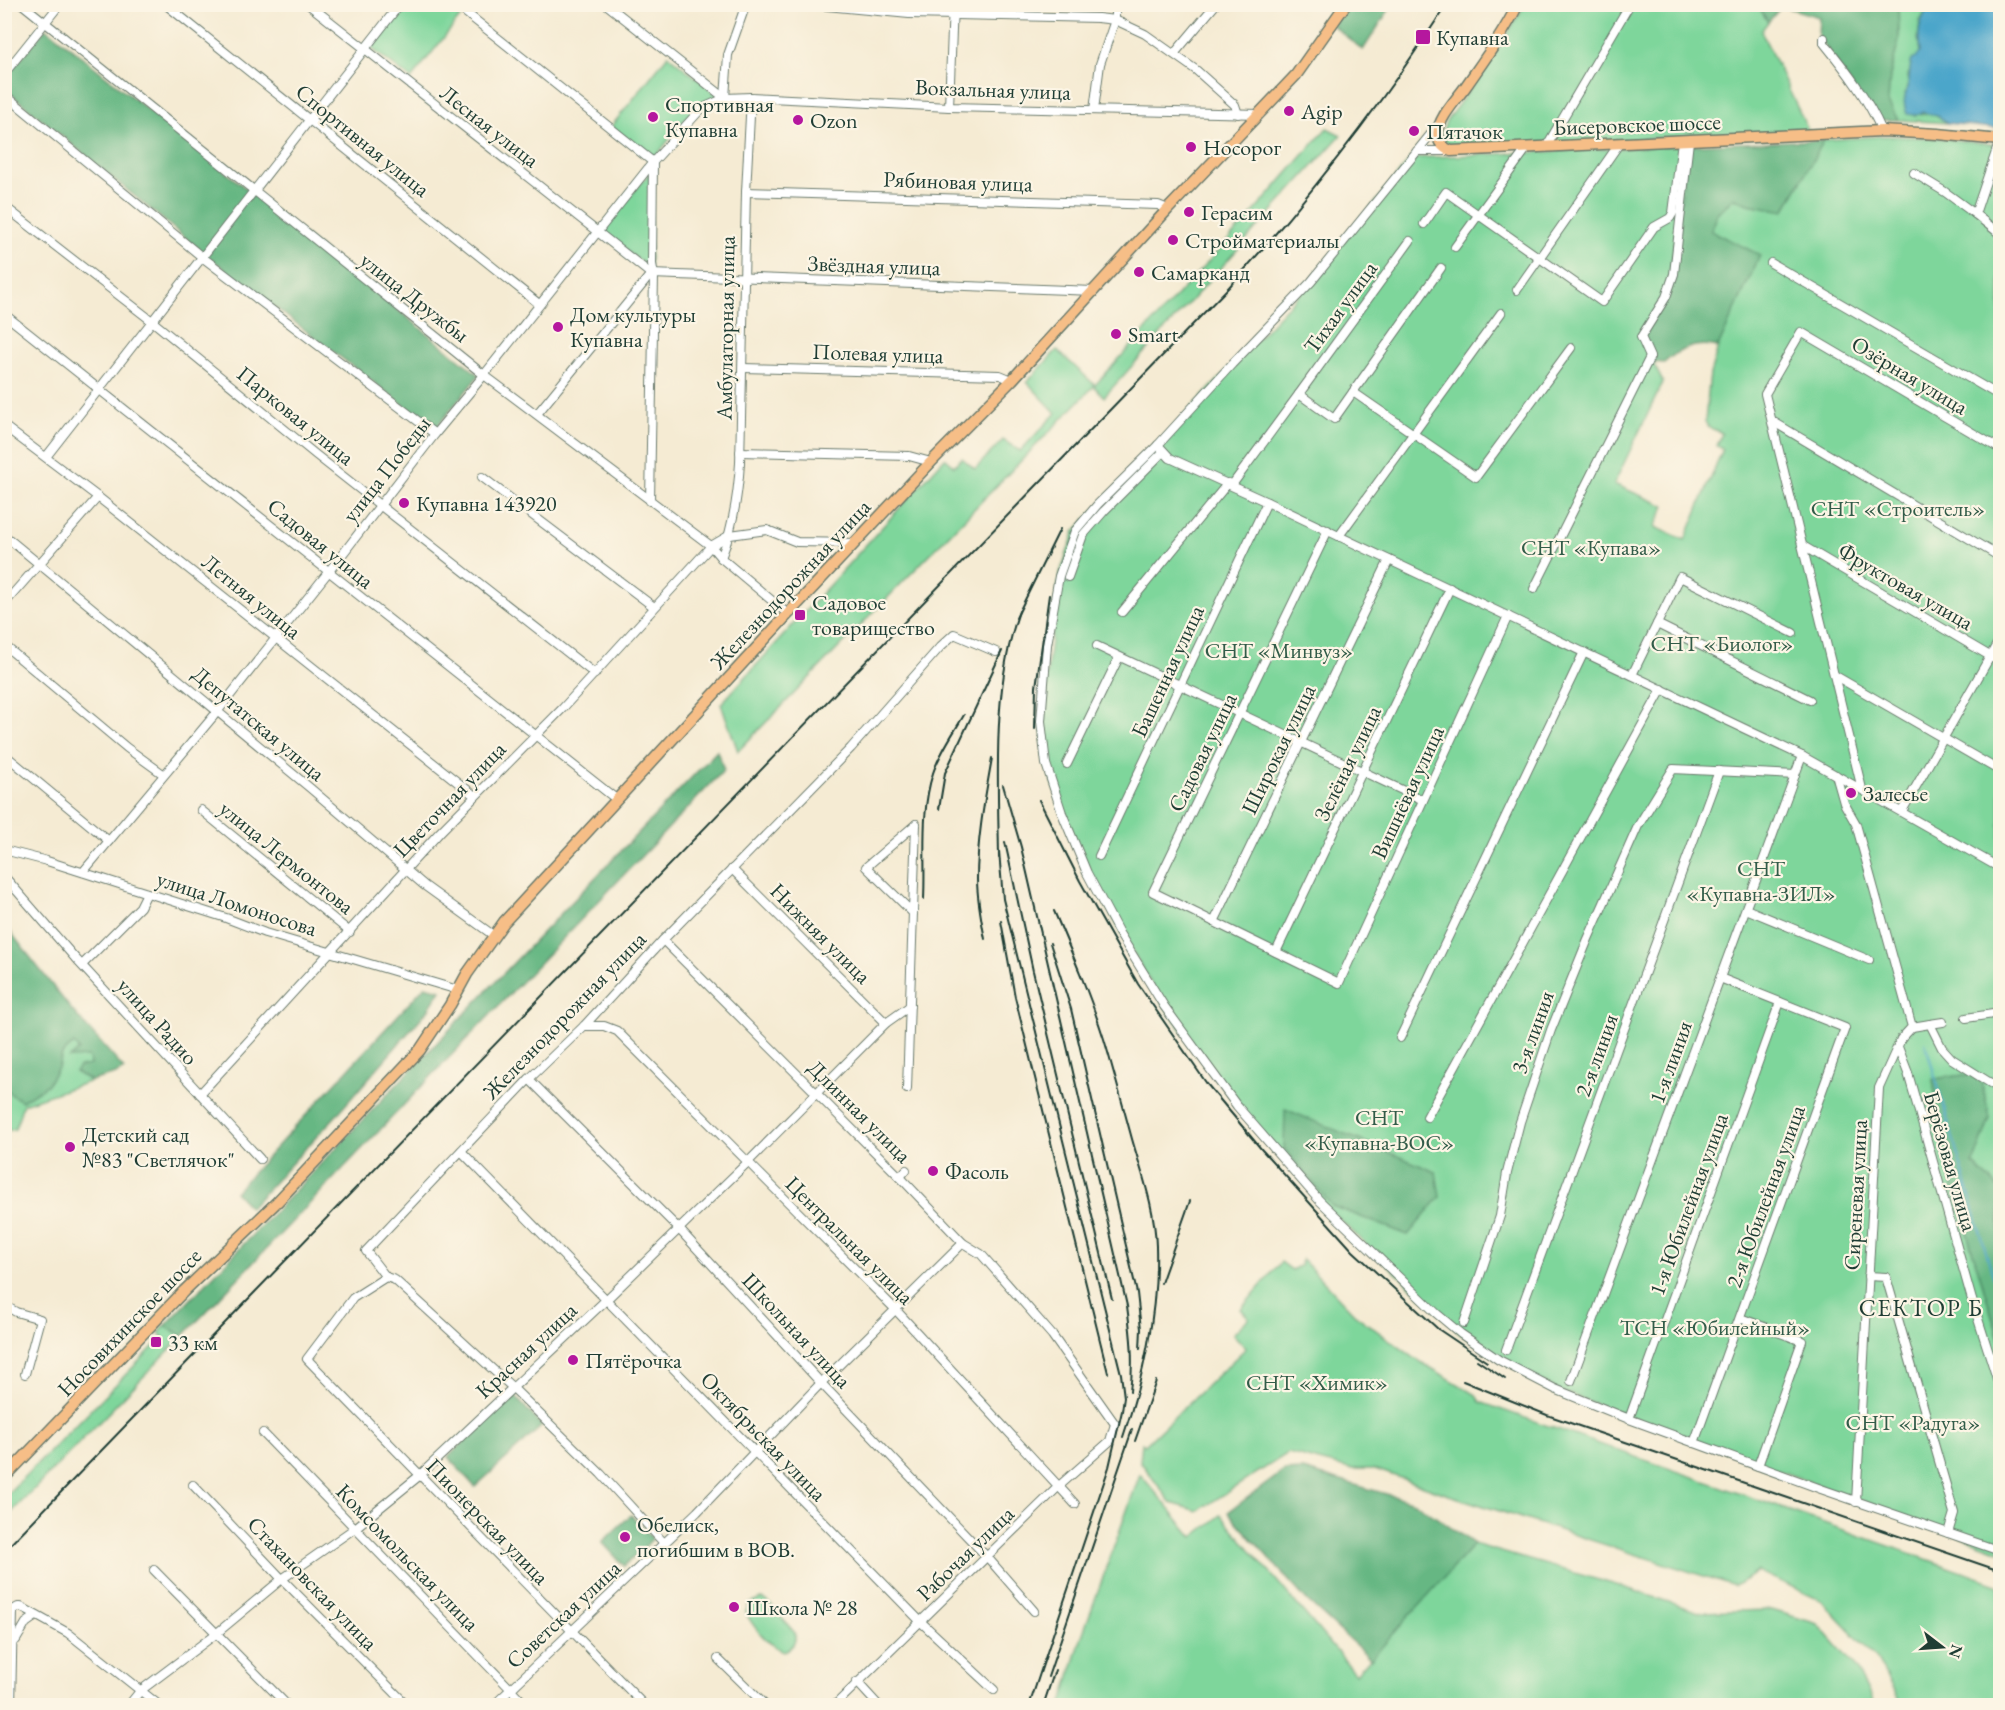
<svg xmlns="http://www.w3.org/2000/svg" width="2005" height="1710" font-family="'EB Garamond',serif">
<rect width="100%" height="100%" fill="#fcf5e5"/>
<filter id="ink" filterUnits="userSpaceOnUse"><feTurbulence type="fractalNoise" baseFrequency=".0167" numOctaves="2"/><feDisplacementMap in="SourceGraphic" scale="12" xChannelSelector="R" yChannelSelector="G"/><feConvolveMatrix kernelMatrix="1 2 1 2 8 2 1 2 1" color-interpolation-filters="sRGB"/></filter>
<filter id="wash" filterUnits="userSpaceOnUse"><feTurbulence type="fractalNoise" baseFrequency=".008" numOctaves="4" result="noise"/><feDisplacementMap in="SourceGraphic" scale="24" xChannelSelector="R" yChannelSelector="G"/><feGaussianBlur stdDeviation="1.35" result="paint"/><feColorMatrix in="noise" values="0 0 0 0 0 0 0 0 0 0 0 0 0 0 0 0 0 1.4 0 .05"/><feComposite in="paint" operator="in"/></filter>
<g filter="url(#wash)">
<rect width="100%" height="100%" fill="#f5ebd3"/>
<g fill="#7ed69b" stroke="#4e8a68" stroke-width="1.5">
<path d="M1525 4 1758 5 1768 22 1761 31 1809 132 1451 147C1441 139 1442 133 1446 121L1493 58Z"/>
<polygon points="406,5 449,5 462,15 411,79 371,48"/>
<path d="M1898 5H1930L1920 21 1918 38 1920 52 1908 75V83L1905 93 1915 115C1928 110 1937 116 1948 123L1898 120 1887 102 1890 75 1899 40Z"/>
<polygon points="668,55 719,96 695,107 653,160 611,127"/>
<polygon points="1327,128 1341,135 1104,397 1094,386 738,751 721,704 945,458 954,466 962,458 975,469 1003,440 1020,451 1056,413 1027,382 1057,350 1095,385 1253,213"/>
<polygon points="1883,136 1937,138 2000,145 2000,1189 1973,1164 1990,1118 1972,1074 1933,1079 1944,1157 2000,1342 2000,1551 1555,1389 1461,1334 1319,1200 1237,1106 1164,1006 1087,873 1046,764 1041,721 1059,576 1075,531 1311,282 1411,158 1689,145 1674,274 1643,344 1663,382 1614,484 1665,506 1655,527 1685,540 1723,449 1717,446 1722,433 1708,427 1705,421 1710,374 1718,347 1760,255 1711,231 1716,214 1734,198 1748,204 1785,210 1824,140"/>
<polygon points="651,171 650,266 648,267 602,233 603,229"/>
<polygon points="74,1044 79,1050 70,1058 89,1057 91,1066 75,1072 91,1081 23,1104 15,1129 5,1131 4,1085 12,1095 47,1085 58,1068 62,1054"/>
<polygon points="1302,1259 1354,1314 1416,1359 1475,1394 1480,1402 2000,1585 2000,1705 1902,1705 1876,1658 1822,1601 1758,1571 1735,1586 1449,1495 1375,1469 1350,1469 1288,1453 1198,1511 1171,1503 1140,1461 1142,1443 1145,1445 1246,1348 1233,1334 1249,1318 1241,1309 1281,1262 1292,1270 1301,1265 1300,1263"/>
<polygon points="165,1326 183,1336 5,1519 5,1496 163,1337 159,1333"/>
<polygon points="1140,1474 1193,1537 1221,1515 1356,1674 1474,1544 1623,1587 1699,1612 1772,1610 1818,1624 1853,1664 1876,1705 1061,1706 1082,1636"/>
<path d="M761 1599 767 1601 795 1633C796 1643 793 1647 784 1651 770 1647 751 1625 746 1612L749 1604Z"/>
</g>
<g fill="#66b783" stroke="#427a5c" stroke-width="1.5">
<polygon points="1346,5 1392,5 1363,50 1332,25"/>
<polygon points="1758,5 1898,5 1899,40 1890,75 1888,102 1898,120 1875,120 1818,36 1819,17 1782,6 1768,22"/>
<polygon points="46,28 479,375 435,429 201,251 5,89 4,79"/>
<path d="M1824 140 1784 211 1748 204 1734 198 1716 214 1711 231 1760 255 1718 347C1697 342 1679 349 1664 363L1653 362 1643 344 1641 337 1666 297 1689 145Z"/>
<polygon points="717,751 724,770 183,1336 165,1326"/>
<polygon points="5,925 70,1008 124,1069 116,1074 91,1081 75,1072 79,1067 90,1065 89,1057 69,1058 79,1050 74,1044 62,1054 58,1068 47,1085 22,1101 12,1095 4,1085"/>
<polygon points="425,986 441,990 428,1010 334,1118 250,1208 235,1192"/>
<polygon points="1972,1074 1981,1080 1990,1118 1973,1164 2000,1189 2000,1342 1944,1157 1933,1079"/>
<polygon points="1285,1109 1436,1172 1440,1197 1408,1235 1332,1206 1284,1148"/>
<polygon points="514,1395 542,1426 475,1487 448,1457"/>
<polygon points="1303,1470 1414,1502 1474,1544 1371,1659 1308,1602 1228,1512 1284,1471"/>
<polygon points="631,1515 653,1539 624,1566 602,1542"/>
</g>
<path fill="#4ca6ca" stroke="#36727f" stroke-width="1.5" d="M1930 5H2000V129L1948 123 1937 116 1923 112 1915 115 1907 114C1902 102 1905 97 1908 85 1910 77 1909 68 1912 60L1916 58 1920 52C1917 31 1919 23 1930 5Z"/>
<g fill="none" stroke-linecap="round" stroke-linejoin="round">
<polyline stroke="#4ca6ca" stroke-width="2" points="1925,1042 2000,1300"/>
</g>
</g>
<g filter="url(#ink)">
<g fill="none" stroke-linecap="round" stroke-linejoin="round">
<defs>
<g id="minor">
<polyline points="22,4 484,375 711,546 721,558 788,614"/>
<polyline points="165,4 539,304"/>
<polyline points="308,4 651,274"/>
<polyline points="455,4 653,162 652,264 654,275 650,501"/>
<polyline points="606,4 725,98"/>
<polyline points="806,4 909,14 1098,18 1115,20 1145,34 1196,70 1235,105 1238,114"/>
<path d="M1824 38V43C1846 70 1868 99 1882 131"/>
<polyline points="1174,54 1216,4"/>
<polyline points="4,74 60,4"/>
<polyline points="4,94 202,257 435,434"/>
<polyline points="725,98 728,55 746,4"/>
<polyline points="949,107 953,4"/>
<polyline points="1094,110 1100,64 1115,20 1115,4"/>
<polyline points="1439,124 1311,282 1232,364 1158,445 1098,504 1075,531 1059,576 1047,645 1041,721 1046,764 1062,813 1087,873 1119,933 1164,1006 1237,1106 1319,1200 1436,1313 1461,1334 1499,1360 1555,1389 1629,1419 1821,1489 2000,1551"/>
<polyline points="2000,140 1975,214 2000,234"/>
<polyline points="1546,147 1630,4"/>
<polyline points="1417,151 1450,151"/>
<polyline points="1914,173 1945,192 1975,214"/>
<polyline points="746,192 1158,205 1168,209"/>
<polyline points="4,206 152,321 316,455 595,674"/>
<polyline points="1424,224 1446,192 1602,302 1654,227 1670,218 1673,213 1682,141"/>
<polyline points="1455,247 1527,148"/>
<polyline points="1771,263 2000,396"/>
<polyline points="651,274 1094,291"/>
<polyline points="1517,290 1619,144"/>
<polyline points="4,314 616,799"/>
<polyline points="743,368 1000,375 1012,380"/>
<polyline points="1353,392 1441,268"/>
<polyline points="1299,394 1410,241"/>
<polyline points="537,414 651,274"/>
<polyline points="1772,421 2000,557"/>
<polyline points="4,426 98,497 475,796"/>
<polyline points="1158,445 1170,458 1267,502 1802,756 2000,868"/>
<polyline points="740,452 909,456 931,462"/>
<polyline points="46,457 400,4"/>
<polyline points="482,477 654,607"/>
<polyline points="1232,485 1299,394 1334,419 1353,392 1476,477 1571,348"/>
<polyline points="1328,530 1153,892 1339,983 1508,616"/>
<polyline points="4,535 310,788 425,886 493,935"/>
<polyline points="1339,536 1501,313"/>
<polyline points="1803,546 2000,662"/>
<path d="M721 558C733 528 738 495 740 463L746 192 751 97"/>
<polyline points="1068,577 1083,535 1104,511 1163,452"/>
<polyline points="1534,589 1650,357 1641,337 1666,297 1674,274 1689,141"/>
<polyline points="4,604 98,497"/>
<polyline points="1122,612 1228,483"/>
<polyline points="1657,624 1810,700"/>
<polyline points="4,645 127,748 163,774"/>
<polyline points="1097,646 1423,800"/>
<polyline points="1632,675 1680,577 1793,633"/>
<polyline points="1834,675 2000,771"/>
<polyline points="4,754 109,841"/>
<polyline points="1067,764 1119,657"/>
<polyline points="1836,775 1844,803 1856,824 1912,1027 1901,1039 1879,1088 1856,1502"/>
<polyline points="1862,789 1765,394 1801,332 2000,449"/>
<polyline points="201,810 350,932"/>
<polyline points="1902,811 2000,639"/>
<polyline points="4,850 47,861 226,918 265,933 458,990"/>
<polyline points="1099,856 1267,502"/>
<polyline points="732,869 886,1023"/>
<polyline points="83,872 217,712 345,551 435,434 484,375 653,162 701,109 725,98 751,97 949,107 1260,114"/>
<polyline points="4,876 75,958 260,1159"/>
<polyline points="1746,909 1869,960"/>
<polyline points="913,913 866,867 916,824"/>
<polyline points="1214,922 1389,560"/>
<polyline points="663,940 900,1177 963,1243 981,1254 1052,1335 1115,1424 1110,1441 1059,1486 834,1706"/>
<polyline points="1276,952 1450,588"/>
<polyline points="82,965 140,907 147,893"/>
<polyline points="1966,1018 2000,1013"/>
<polyline points="1930,1024 1943,1022"/>
<polyline points="584,1026 604,1026 617,1031 895,1309 1075,1504"/>
<polyline points="1912,1027 1930,1024 1942,1048 1952,1059 2000,1089"/>
<polyline points="1400,1038 1584,652"/>
<polyline points="1898,1047 1908,1073 1972,1300 2000,1388"/>
<polyline points="529,1079 678,1228 821,1383 988,1558 1034,1611"/>
<polyline points="907,1089 916,824"/>
<polyline points="200,1094 440,832 562,709 711,546 730,535 767,530 797,542 855,543"/>
<polyline points="1427,1117 1662,689"/>
<polyline points="461,1151 921,1622 994,1690"/>
<polyline points="900,1177 906,1170"/>
<polyline points="1868,1276 1886,1277 1954,1513 1948,1533"/>
<polyline points="386,1277 366,1251 529,1079 584,1026 663,940 851,748 940,647 954,634 996,652"/>
<polyline points="386,1277 353,1298 307,1359 645,1706"/>
<polyline points="386,1277 395,1280 513,1388 601,1474 664,1543"/>
<polyline points="4,1305 16,1312 40,1319 25,1374"/>
<polyline points="1740,1318 1802,1341 1758,1466"/>
<polyline points="1464,1323 1500,1216 1507,1173 1520,1122 1551,1030 1588,939 1638,826 1673,769 1795,775"/>
<polyline points="1506,1350 1719,771"/>
<polyline points="1571,1381 1802,756"/>
<polyline points="1629,1419 1780,1002"/>
<polyline points="263,1433 527,1706"/>
<polyline points="1694,1443 1845,1028 1720,978"/>
<polyline points="193,1485 282,1579 408,1706"/>
<polyline points="154,1570 288,1706"/>
<polyline points="16,1640 26,1623 36,1616"/>
<polyline points="718,1659 766,1706"/>
<polyline points="857,1682 879,1706"/>
<polyline points="11,1706 13,1610 18,1607 21,1607 68,1633 160,1706"/>
<polyline points="128,1706 140,1691 217,1633 282,1579 355,1528 419,1476 607,1299 748,1162 886,1023 910,1006"/>
<polyline points="493,1706 697,1512 821,1383 963,1243"/>
</g>
<g id="major">
<path d="M1518 4C1504 33 1484 60 1466 86 1457 99 1438 118 1438 134 1438 142 1443 148 1451 151L1882 131 1938 134 2000 140"/>
<polyline points="4,1478 184,1291 277,1202 420,1050 450,1005 467,974 504,922 788,614 931,462 1012,380 1168,209 1277,95 1296,75 1346,4"/>
</g>
</defs>
<use href="#minor" stroke="#6a7a6c" stroke-width="10"/>
<use href="#major" stroke="#6a7a6c" stroke-width="13"/>
<use href="#minor" stroke="#fff" stroke-width="8"/>
<use href="#major" stroke="#f6be87" stroke-width="10"/>
<g stroke="#1f3d34" stroke-width="2">
<polyline points="1016,618 1060,529"/>
<polyline points="1035,729 1036,687 1049,595"/>
<path d="M1003 785 1021 847 1127 1306C1131 1335 1134 1362 1130 1391"/>
<polyline points="1039,800 1080,881 1138,984 1207,1084 1262,1150 1353,1251 1438,1329 1487,1362"/>
<polyline points="939,809 945,773 1002,651"/>
<polyline points="1005,842 1033,971 1112,1299"/>
<polyline points="999,851 1003,899 1121,1374 1124,1397 1122,1411 1109,1467 1029,1706"/>
<path d="M999 858C998 777 992 689 1019 611"/>
<path d="M924 899C926 857 920 813 933 773 940 752 953 734 964 715"/>
<path d="M1054 911C1072 953 1090 995 1104 1039 1114 1072 1123 1106 1132 1139 1142 1174 1155 1209 1156 1246 1158 1311 1144 1376 1123 1437"/>
<polyline points="1001,921 1015,997 1108,1373"/>
<path d="M985 939C981 919 977 899 977 879 977 839 985 798 992 758"/>
<polyline points="1050,943 1071,1009 1137,1293 1141,1329 1140,1349"/>
<polyline points="1161,1283 1190,1201"/>
<polyline points="1477,1360 1505,1379"/>
<polyline points="1463,1381 1547,1415 2000,1571"/>
<polyline points="1135,1441 1156,1381"/>
<path d="M4 1551 1229 287C1309 198 1382 104 1447 4"/>
<polyline points="1048,1677 1132,1430"/>
<polyline points="1043,1706 1055,1670"/>
</g>
</g>
</g>
<g fill="#b5179e" stroke="#fcf5e5" stroke-width="2">
<rect x="1415" y="29" width="16" height="16" rx="3"/>
<circle cx="1289" cy="111" r="6"/>
<circle cx="653" cy="117" r="6"/>
<circle cx="798" cy="120" r="6"/>
<circle cx="1414" cy="131" r="6"/>
<circle cx="1191" cy="147" r="6"/>
<circle cx="1189" cy="212" r="6"/>
<circle cx="1173" cy="240" r="6"/>
<circle cx="1139" cy="272" r="6"/>
<circle cx="558" cy="327" r="6"/>
<circle cx="1116" cy="334" r="6"/>
<circle cx="404" cy="503" r="6"/>
<rect x="794" y="609" width="12" height="12" rx="3"/>
<circle cx="1851" cy="793" r="6"/>
<circle cx="70" cy="1147" r="6"/>
<circle cx="933" cy="1171" r="6"/>
<rect x="150" y="1336" width="12" height="12" rx="3"/>
<circle cx="573" cy="1360" r="6"/>
<circle cx="625" cy="1537" r="6"/>
<circle cx="734" cy="1607" r="6"/>
</g>
<g text-anchor="middle" stroke-width="4.5" stroke-linejoin="round" paint-order="stroke">
<g font-size="22" fill="#1f3d34" stroke="#fcf5e5" text-anchor="start">
<text x="1436" y="45">Купавна</text>
<text x="665" y="112">Спортивная<tspan x="665" dy="25">Купавна</tspan></text>
<text x="1301" y="119">Agip</text>
<text x="810" y="128">Ozon</text>
<text x="1426" y="139">Пятачок</text>
<text x="1203" y="155">Носорог</text>
<text x="1201" y="220">Герасим</text>
<text x="1185" y="248">Стройматериалы</text>
<text x="1151" y="280">Самарканд</text>
<text x="570" y="322">Дом культуры<tspan x="570" dy="25">Купавна</tspan></text>
<text x="1128" y="342">Smart</text>
<text x="416" y="511">Купавна 143920</text>
<text x="812" y="610">Садовое<tspan x="812" dy="25">товарищество</tspan></text>
<text x="1863" y="801">Залесье</text>
<text x="82" y="1142">Детский сад<tspan x="82" dy="25">№83 "Светлячок"</tspan></text>
<text x="945" y="1179">Фасоль</text>
<text x="168" y="1350">33 км</text>
<text x="585" y="1368">Пятёрочка</text>
<text x="637" y="1532">Обелиск,<tspan x="637" dy="25">погибшим в ВОВ.</tspan></text>
<text x="746" y="1615">Школа № 28</text>
</g>
<g font-size="22" fill="#1f3d34" stroke="#fcf5e5">
<text transform="translate(993 89) rotate(2)" y="8">Вокзальная улица</text>
<text transform="translate(1637 124) rotate(-2)" y="8">Бисеровское шоссе</text>
<text transform="translate(490 126) rotate(38)" y="8">Лесная улица</text>
<text transform="translate(363 140) rotate(39)" y="8">Спортивная улица</text>
<text transform="translate(958 181) rotate(2)" y="8">Рябиновая улица</text>
<text transform="translate(874 265) rotate(2)" y="8">Звёздная улица</text>
<text transform="translate(415 297) rotate(38)" y="8">улица Дружбы</text>
<text transform="translate(1340 307) rotate(-54)" y="8">Тихая улица</text>
<text transform="translate(725 328) rotate(-89)" y="8">Амбулаторная улица</text>
<text transform="translate(878 353) rotate(2)" y="8">Полевая улица</text>
<text transform="translate(1910 375) rotate(31)" y="8">Озёрная улица</text>
<text transform="translate(296 415) rotate(39)" y="8">Парковая улица</text>
<text transform="translate(386 469) rotate(-52)" y="8">улица Победы</text>
<text transform="translate(321 543) rotate(39)" y="8">Садовая улица</text>
<text transform="translate(790 584) rotate(-47)" y="8">Железнодорожная улица</text>
<text transform="translate(1906 586) rotate(30)" y="8">Фруктовая улица</text>
<text transform="translate(252 596) rotate(39)" y="8">Летняя улица</text>
<text transform="translate(1167 671) rotate(-65)" y="8">Башенная улица</text>
<text transform="translate(259 723) rotate(40)" y="8">Депутатская улица</text>
<text transform="translate(1278 749) rotate(-64)" y="8">Широкая улица</text>
<text transform="translate(1202 752) rotate(-64)" y="8">Садовая улица</text>
<text transform="translate(1347 763) rotate(-64)" y="8">Зелёная улица</text>
<text transform="translate(1407 792) rotate(-65)" y="8">Вишнёвая улица</text>
<text transform="translate(449 799) rotate(-46)" y="8">Цветочная улица</text>
<text transform="translate(287 857) rotate(39)" y="8">улица Лермонтова</text>
<text transform="translate(237 903) rotate(18)" y="8">улица Ломоносова</text>
<text transform="translate(821 933) rotate(45)" y="8">Нижняя улица</text>
<text transform="translate(564 1015) rotate(-46)" y="8">Железнодорожная улица</text>
<text transform="translate(158 1021) rotate(48)" y="8">улица Радио</text>
<text transform="translate(1532 1032) rotate(-70)" y="8">3-я линия</text>
<text transform="translate(1596 1055) rotate(-70)" y="8">2-я линия</text>
<text transform="translate(1670 1062) rotate(-70)" y="8">1-я линия</text>
<text transform="translate(860 1111) rotate(45)" y="8">Длинная улица</text>
<text transform="translate(1951 1161) rotate(74)" y="8">Берёзовая улица</text>
<text transform="translate(1855 1195) rotate(-87)" y="8">Сиреневая улица</text>
<text transform="translate(1765 1196) rotate(-70)" y="8">2-я Юбилейная улица</text>
<text transform="translate(1688 1204) rotate(-70)" y="8">1-я Юбилейная улица</text>
<text transform="translate(850 1240) rotate(45)" y="8">Центральная улица</text>
<text transform="translate(129 1322) rotate(-46)" y="8">Носовихинское шоссе</text>
<text transform="translate(797 1330) rotate(47)" y="8">Школьная улица</text>
<text transform="translate(526 1350) rotate(-43)" y="8">Красная улица</text>
<text transform="translate(764 1436) rotate(46)" y="8">Октябрьская улица</text>
<text transform="translate(488 1521) rotate(46)" y="8">Пионерская улица</text>
<text transform="translate(965 1553) rotate(-44)" y="8">Рабочая улица</text>
<text transform="translate(408 1557) rotate(46)" y="8">Комсомольская улица</text>
<text transform="translate(313 1583) rotate(46)" y="8">Стахановская улица</text>
<text transform="translate(563 1614) rotate(-43)" y="8">Советская улица</text>
</g>
<g font-size="22" fill="#325c49" stroke="#fcf5e5">
<text x="1898" y="516">СНТ «Строитель»</text>
<text x="1591" y="555">СНТ «Купава»</text>
<text x="1722" y="651">СНТ «Биолог»</text>
<text x="1279" y="658">СНТ «Минвуз»</text>
<text x="1761" y="876">СНТ<tspan x="1761" dy="25">«Купавна-ЗИЛ»</tspan></text>
<text x="1379" y="1125">СНТ<tspan x="1379" dy="25">«Купавна-ВОС»</tspan></text>
<text x="1715" y="1335">ТСН «Юбилейный»</text>
<text x="1317" y="1390">СНТ «Химик»</text>
<text x="1913" y="1430">СНТ «Радуга»</text>
</g>
<g font-size="24" letter-spacing="1.5" fill="#1f3d34" stroke="#fcf5e5">
<text x="1921" y="1316">СЕКТОР Б</text>
</g>
</g>
<rect width="2005" height="1710" fill="none" stroke="#fcf5e5" stroke-width="24"/>
<g transform="translate(1942 1647) rotate(107)" stroke="#fcf5e5" stroke-width="4.5" paint-order="stroke">
<path d="M0-4.5L10 22L0 15L-10 22Z" fill="#1f3d34"/>
<text y="-9" font-size="16" font-weight="bold" text-anchor="middle" fill="#1f3d34">N</text>
</g>
</svg>
